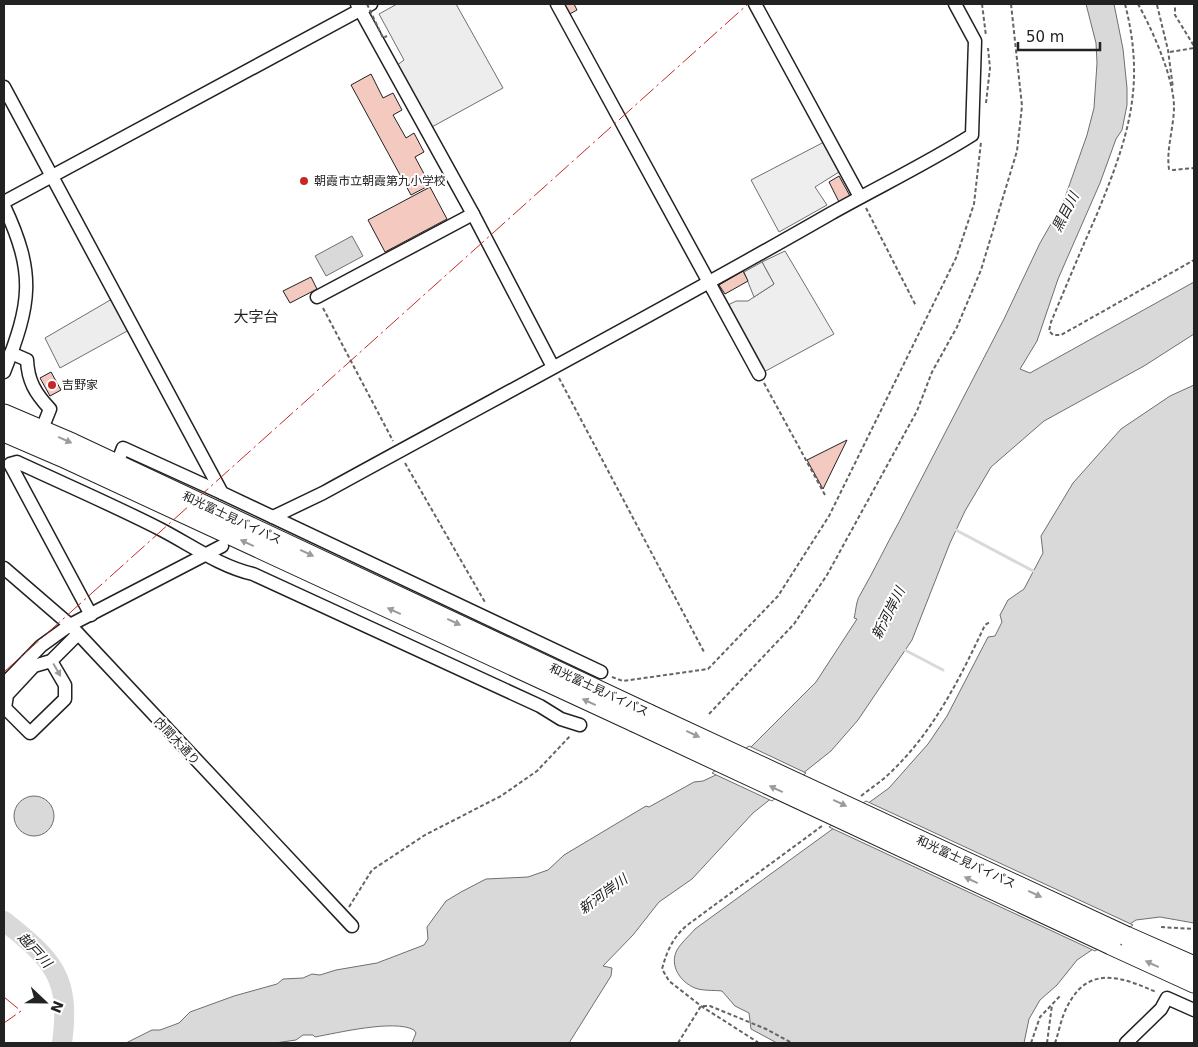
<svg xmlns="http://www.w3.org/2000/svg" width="1198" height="1047" font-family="'DejaVu Sans','Noto Sans JP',sans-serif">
<rect width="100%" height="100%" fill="#fff"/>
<g fill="#eee" stroke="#6f6f6f">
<polygon points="824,142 839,172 815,187 827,205 779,232 751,180"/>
<polygon points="785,251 834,334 762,373 728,305 736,301 748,301 774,284 762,262"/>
</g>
<g fill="#ededed" stroke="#6f6f6f">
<polygon points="397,4 456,4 503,88 430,128 396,66 404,60 379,14"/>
<polygon points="762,262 774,284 754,297 744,272"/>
<polygon points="112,299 129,330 60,368 45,338"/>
</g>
<g fill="#d9d9d9" stroke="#6f6f6f">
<path d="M1086 4H1114L1123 49 1127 88V105L1122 130 1116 139 1100 183 1058 279 1037 341 1020 369 1030 373 1194 282V334L1144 366 1044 421 991 467 965 511 950 543 912 640 858 720 831 751 753 813 692 879 659 902 633 935 603 966 612 968 611 976 569 1043H412L416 1033 414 1030C395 1019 337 1033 315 1037L313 1035H303L296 1040 275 1043H126L152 1030H160L179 1023 190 1012 234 996 277 984 283 979 303 978 312 974 320 975 336 970 377 963 424 945 428 939 427 927 446 901 461 892 486 879 528 877 548 870 564 855 646 806 649 807 694 782 703 781 718 774 748 750 816 682 857 619 854 618C856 611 856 601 860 595 874 571 885 547 899 522L1004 319 1040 243 1063 203 1087 135 1094 108 1097 63 1096 43Z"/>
<polygon points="352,236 363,256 326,276 315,256"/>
<path d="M1194 385V923L1160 917 1136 920 1077 960 1057 985 1040 1000 1029 1019 1024 1043H777L751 1029 749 1013 735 1006 722 991C714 990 702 991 695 988 680 982 669 965 677 950 681 943 689 936 695 929L889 788 928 744 947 716 988 637 995 636 1002 622 1000 615 1008 600 1024 589 1043 553 1041 536 1073 483 1121 429 1170 396Z"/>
<circle cx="34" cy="816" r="20"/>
</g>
<g fill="#fff" stroke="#6f6f6f">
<polygon points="749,746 806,773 772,801 712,773"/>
<polygon points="866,801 1133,925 1095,951 829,827"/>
</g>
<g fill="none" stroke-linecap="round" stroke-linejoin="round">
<g stroke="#d9d9d9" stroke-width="3">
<polyline points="954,529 1037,573"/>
<polyline points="903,649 943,670"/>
</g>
<path stroke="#d9d9d9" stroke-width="20" d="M4 921C53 960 71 977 62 1043"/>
</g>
<g fill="#f3c9c0" stroke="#222">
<polygon points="563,4 574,4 577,10 568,15"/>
<polygon points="371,74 383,98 393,93 402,110 393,115 406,138 414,133 424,152 415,157 430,185 411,195 351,85"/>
<polygon points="839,176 850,196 839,202 829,182"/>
<polygon points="430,187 447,219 385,252 368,220"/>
<polygon points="743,271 748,281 725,294 719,285"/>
<polygon points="311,277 317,289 290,303 283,291"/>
<polygon points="51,372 61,390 50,396 40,378"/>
<polygon points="847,440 823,489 807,460"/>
</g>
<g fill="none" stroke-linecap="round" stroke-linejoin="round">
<defs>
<g id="minor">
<polyline points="357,4 473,214 553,367"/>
<polyline points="557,4 759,374"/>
<polyline points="755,4 860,197"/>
<polyline points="4,87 222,493 601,672"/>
<polyline points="4,202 371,4"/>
<path d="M4 206C36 274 31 303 4 372"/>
<polyline points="317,297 473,214"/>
<path d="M11 353 27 360C28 381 35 393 50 409L42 429"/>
<polyline points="117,464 123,448 222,493"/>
<path d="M273 517 323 493C492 400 663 310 830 214 878 187 926 164 972 135L975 41 955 4"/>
<polyline points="4,568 70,625 352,926"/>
<path d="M91 615 10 464 17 462C64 484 113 505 160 529 191 545 219 566 253 574L540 706 561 719 580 725"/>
<polyline points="51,661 34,666 7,695 5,708 30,733 65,699 65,685 51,661 78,634"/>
<polyline points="4,684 41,646 70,625 222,546"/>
<polyline points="1126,1043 1161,1009 1167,998 1194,1010"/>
</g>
<g id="highway">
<polyline points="4,414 72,443 649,714"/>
<polyline points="4,432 62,457 634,722"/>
<polyline points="1126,936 1194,966"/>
<polyline points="1111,945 1194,983"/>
</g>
</defs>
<use href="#minor" stroke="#222" stroke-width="15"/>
<use href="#highway" stroke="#222" stroke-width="21"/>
<g stroke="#646464" stroke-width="2" stroke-dasharray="4 2.5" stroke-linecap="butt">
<polyline points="982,4 986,36"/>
<path d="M1125 4C1146 86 1128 138 1097 214 1081 250 1066 286 1051 322L1049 331 1053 335H1061L1194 260"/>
<path d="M1138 4C1152 29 1174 78 1174 107 1174 126 1166 150 1169 169L1173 170 1194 168"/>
<polyline points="1178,4 1175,4 1175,15 1194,46"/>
<polyline points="1157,5 1168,50 1173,88"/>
<polyline points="1170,52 1194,48"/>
<polyline points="986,103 990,68 988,48"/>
<polyline points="866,208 916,306"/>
<polyline points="323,308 393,441"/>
<polyline points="559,378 704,652"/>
<polyline points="764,383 825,495"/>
<polyline points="405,463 486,604"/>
<polyline points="612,677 623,681 708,669 778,596 829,516 956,258 974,204 981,142"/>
<polyline points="709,714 794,624 827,575 917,411 932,372 957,327 981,270 1017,151 1022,106 1011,4"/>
<path d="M861 796C871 788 882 781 891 772 934 731 960 678 985 625L990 622"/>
<polyline points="349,907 372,870 425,835 501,796 537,771 571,735"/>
<polyline points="1161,927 1194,929"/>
<polyline points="678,1043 701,1006 710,1006 766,1029 792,1043"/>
<path d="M759 1043 701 1006 669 981 662 969C667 951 672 939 686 926L822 826"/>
<polyline points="1031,1043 1040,1017 1061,995"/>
<polyline points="1047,1043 1052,1005"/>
<path d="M1055 1043C1059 1032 1061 1018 1067 1007 1088 964 1122 977 1156 992"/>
</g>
<use href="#minor" stroke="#fff" stroke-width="12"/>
<use href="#highway" stroke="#fff" stroke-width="19"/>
<defs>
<g id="highway-bridge">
<polyline points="649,714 1126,936"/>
<polyline points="634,722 1111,945"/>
</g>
</defs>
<use href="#highway-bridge" stroke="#222" stroke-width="21" stroke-linecap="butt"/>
<polyline stroke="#646464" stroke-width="2" stroke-dasharray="4 2.5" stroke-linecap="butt" points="367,4 383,38 387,36"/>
<use href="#highway-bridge" stroke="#fff" stroke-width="19"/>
<g stroke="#c62828" stroke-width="1" stroke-dasharray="18 4 2.5 4" stroke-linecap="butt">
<polyline points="4,672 748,4"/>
<polyline points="4,997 21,1011 4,1023"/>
</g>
</g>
<defs><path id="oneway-solid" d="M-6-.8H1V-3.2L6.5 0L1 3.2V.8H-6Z" transform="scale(1.25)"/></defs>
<g fill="#9c9c9c">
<use href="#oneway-solid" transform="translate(65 440) rotate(24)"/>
<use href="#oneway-solid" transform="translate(247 543) rotate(-155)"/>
<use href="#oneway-solid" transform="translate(307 553) rotate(25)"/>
<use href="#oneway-solid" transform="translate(394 611) rotate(-155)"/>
<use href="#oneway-solid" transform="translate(454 622) rotate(25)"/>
<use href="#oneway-solid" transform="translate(57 670) rotate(60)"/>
<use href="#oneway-solid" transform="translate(589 702) rotate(-155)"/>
<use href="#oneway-solid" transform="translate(693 734) rotate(25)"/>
<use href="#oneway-solid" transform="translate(776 789) rotate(-155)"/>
<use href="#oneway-solid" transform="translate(840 803) rotate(25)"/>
<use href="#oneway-solid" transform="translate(971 880) rotate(-155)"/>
<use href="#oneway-solid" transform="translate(1035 894) rotate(25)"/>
<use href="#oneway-solid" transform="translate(1152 964) rotate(-155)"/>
</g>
<g fill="#c62828" stroke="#fff" stroke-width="2">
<circle cx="304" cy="181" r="5"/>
<circle cx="52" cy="385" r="5"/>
</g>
<g text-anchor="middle" stroke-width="4" stroke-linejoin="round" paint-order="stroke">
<g font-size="12" fill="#222" stroke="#fff" text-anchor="start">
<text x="314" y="185">朝霞市立朝霞第九小学校</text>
<text x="62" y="389">吉野家</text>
</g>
<g font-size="12" fill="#222" stroke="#fff">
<text transform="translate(232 518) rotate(25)" y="4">和光富士見バイパス</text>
<text transform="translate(599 690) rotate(25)" y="4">和光富士見バイパス</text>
<text transform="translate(177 741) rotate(47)" y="4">内間木通り</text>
<text transform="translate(966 862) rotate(25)" y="4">和光富士見バイパス</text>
</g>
<g font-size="14" font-style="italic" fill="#222" stroke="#fff">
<text transform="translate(1065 212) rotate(-63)" y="5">黒目川</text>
<text transform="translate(888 613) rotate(-63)" y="5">新河岸川</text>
<text transform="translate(603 894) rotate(-36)" y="5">新河岸川</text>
<text transform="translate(35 950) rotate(47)" y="5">越戸川</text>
</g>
<g font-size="15" fill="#222" stroke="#fff">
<text x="256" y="322">大字台</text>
</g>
</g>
<rect width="1198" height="1047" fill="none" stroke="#222222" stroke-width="10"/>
<g transform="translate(45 1002) rotate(112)" stroke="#ffffff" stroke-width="4" paint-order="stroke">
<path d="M0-4L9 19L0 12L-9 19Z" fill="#222222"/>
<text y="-8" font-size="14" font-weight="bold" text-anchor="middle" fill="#222222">N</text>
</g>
<path d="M1018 42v8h82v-8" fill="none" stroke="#222222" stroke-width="2.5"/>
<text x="1026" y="42" font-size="15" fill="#222222" stroke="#ffffff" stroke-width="4" paint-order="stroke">50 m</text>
</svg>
